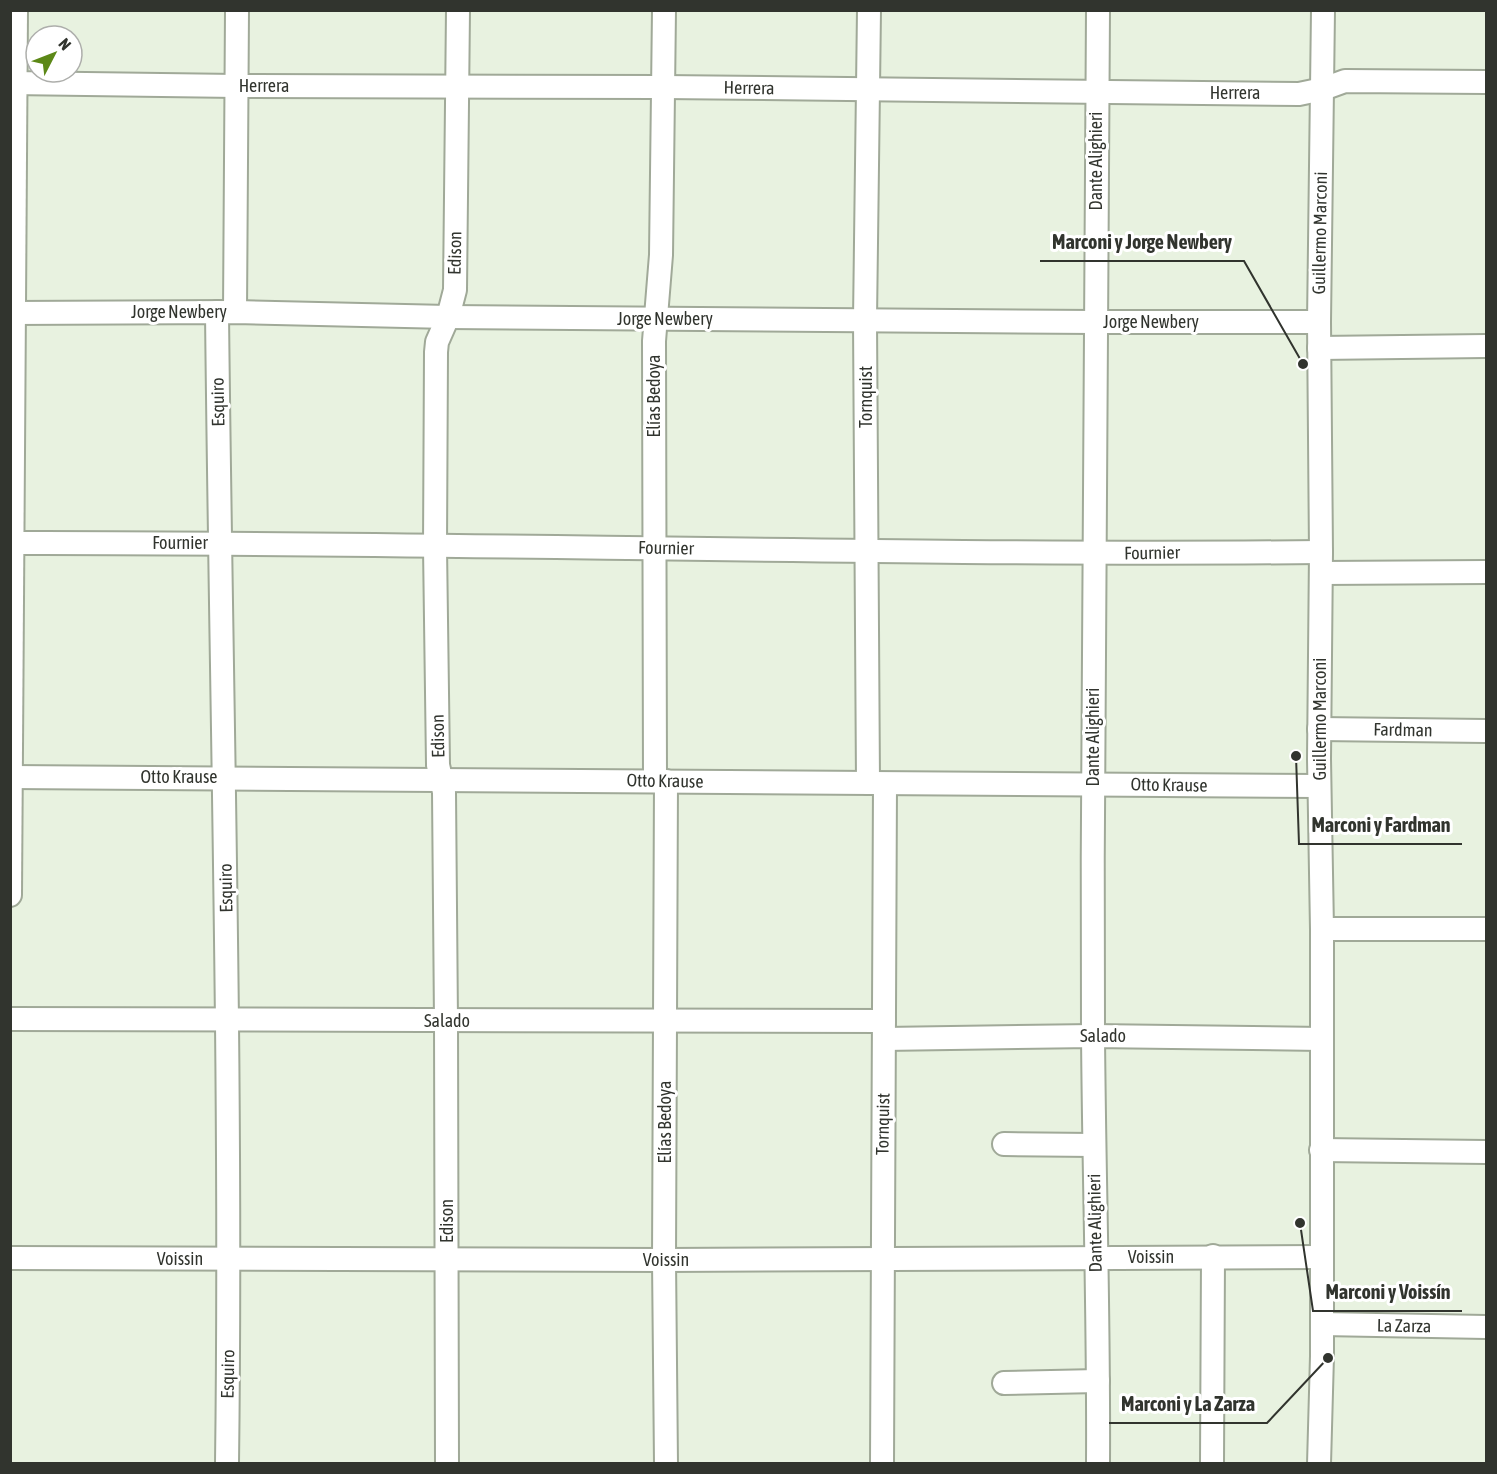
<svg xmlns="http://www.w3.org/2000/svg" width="1497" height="1474" font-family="'Asap Condensed',sans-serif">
<rect width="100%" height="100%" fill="#e8f2e0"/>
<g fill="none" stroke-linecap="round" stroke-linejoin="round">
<defs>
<g id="minor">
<path d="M1098 10C1094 351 1092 692 1093 1033 1094 1176 1099 1320 1098 1464"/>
<polyline points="10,83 237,86 663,87 1299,94 1323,89 1345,81 1486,82"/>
<path d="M217 312C221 696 232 1079 227 1464"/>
<polyline points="235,312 237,10"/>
<polyline points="10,313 235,312 448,317 1095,322 1319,322"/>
<polyline points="1319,348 1486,346"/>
<path d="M10 543C447 542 884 556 1321 552"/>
<polyline points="1321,573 1486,572"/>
<polyline points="1319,729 1486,731"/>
<polyline points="10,777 1319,786"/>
<polyline points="655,781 654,341 661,255 664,10"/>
<polyline points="868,783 865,320 869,10"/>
<polyline points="10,895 16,10"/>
<polyline points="1322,929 1486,929"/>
<polyline points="10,1019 884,1021"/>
<polyline points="884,1039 1093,1036 1322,1039"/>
<polyline points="1004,1144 1094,1145"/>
<polyline points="1321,1150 1486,1152"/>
<polyline points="10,1258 664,1260 1321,1257"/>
<polyline points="1322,1324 1486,1327"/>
<polyline points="1004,1383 1098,1381"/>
<polyline points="447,1464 446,1021 444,792 438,765 435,547 436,352 437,342 448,317 455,290 458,10"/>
<polyline points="666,1464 664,1260 666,781"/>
<polyline points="882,1464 885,784"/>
<polyline points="1212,1464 1213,1256"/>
<polyline points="1319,1464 1322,1356 1322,929 1319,759 1321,552 1319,322 1323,10"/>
</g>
</defs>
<use href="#minor" stroke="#a0a998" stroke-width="26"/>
<use href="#minor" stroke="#fff" stroke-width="22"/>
</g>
<g text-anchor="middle" stroke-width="6" stroke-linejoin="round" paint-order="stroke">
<g font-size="18" fill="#31342e" stroke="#fff">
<text x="264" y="92">Herrera</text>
<text transform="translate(749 88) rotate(1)" y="6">Herrera</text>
<text x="1235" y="99">Herrera</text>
<text transform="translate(1096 161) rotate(-90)" y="6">Dante Alighieri</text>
<text transform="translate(1320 233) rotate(-89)" y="6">Guillermo Marconi</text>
<text transform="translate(455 253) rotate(-89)" y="6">Edison</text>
<text x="179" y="318">Jorge Newbery</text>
<text x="665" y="325">Jorge Newbery</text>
<text x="1151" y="328">Jorge Newbery</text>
<text transform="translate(654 396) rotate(-90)" y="6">Elías Bedoya</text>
<text transform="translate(866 397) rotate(-90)" y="6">Tornquist</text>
<text transform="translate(218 402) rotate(-91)" y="6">Esquiro</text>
<text x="180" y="549">Fournier</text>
<text transform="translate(666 548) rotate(1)" y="6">Fournier</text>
<text transform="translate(1152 553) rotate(-1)" y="6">Fournier</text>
<text transform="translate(1320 719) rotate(-90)" y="6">Guillermo Marconi</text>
<text transform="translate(1403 730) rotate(1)" y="6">Fardman</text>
<text transform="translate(438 736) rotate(-91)" y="6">Edison</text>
<text transform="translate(1093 737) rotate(-90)" y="6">Dante Alighieri</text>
<text x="179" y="783">Otto Krause</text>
<text transform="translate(665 781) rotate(1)" y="6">Otto Krause</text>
<text transform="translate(1169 785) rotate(1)" y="6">Otto Krause</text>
<text transform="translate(226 888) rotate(-91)" y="6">Esquiro</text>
<text x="447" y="1027">Salado</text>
<text x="1103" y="1042">Salado</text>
<text transform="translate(665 1122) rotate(-90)" y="6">Elías Bedoya</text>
<text transform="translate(883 1124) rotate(-89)" y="6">Tornquist</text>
<text transform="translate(447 1221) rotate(-90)" y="6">Edison</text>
<text transform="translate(1095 1223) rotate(-91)" y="6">Dante Alighieri</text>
<text x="1151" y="1263">Voissin</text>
<text x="180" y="1265">Voissin</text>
<text x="666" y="1266">Voissin</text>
<text transform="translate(1404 1326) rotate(1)" y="6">La Zarza</text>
<text transform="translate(228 1374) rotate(-89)" y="6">Esquiro</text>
</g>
</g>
<path fill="none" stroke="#31342e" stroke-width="2" d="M1303 364L1244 261H1040M1296 756L1299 844H1462M1300 1223L1313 1311H1462M1328 1358L1267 1423H1109"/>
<g fill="#31342e" stroke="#fff" stroke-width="2">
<circle cx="1303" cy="364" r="6"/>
<circle cx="1296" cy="756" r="6"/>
<circle cx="1300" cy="1223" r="6"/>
<circle cx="1328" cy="1358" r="6"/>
</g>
<g font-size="20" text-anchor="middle" font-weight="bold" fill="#31342e" stroke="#fff" stroke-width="6" stroke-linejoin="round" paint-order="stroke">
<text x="1142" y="249">Marconi y Jorge Newbery</text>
<text x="1381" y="832">Marconi y Fardman</text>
<text x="1388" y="1299">Marconi y Voissín</text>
<text x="1188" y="1411">Marconi y La Zarza</text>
</g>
<rect width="1497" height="1474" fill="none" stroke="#31342e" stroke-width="24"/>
<g transform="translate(54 54) rotate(48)"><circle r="28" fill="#ffffff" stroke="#adaeab" stroke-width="1.5"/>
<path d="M0-4.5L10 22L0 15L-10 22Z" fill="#5c8817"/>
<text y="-9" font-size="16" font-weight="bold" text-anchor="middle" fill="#31342e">N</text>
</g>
</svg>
